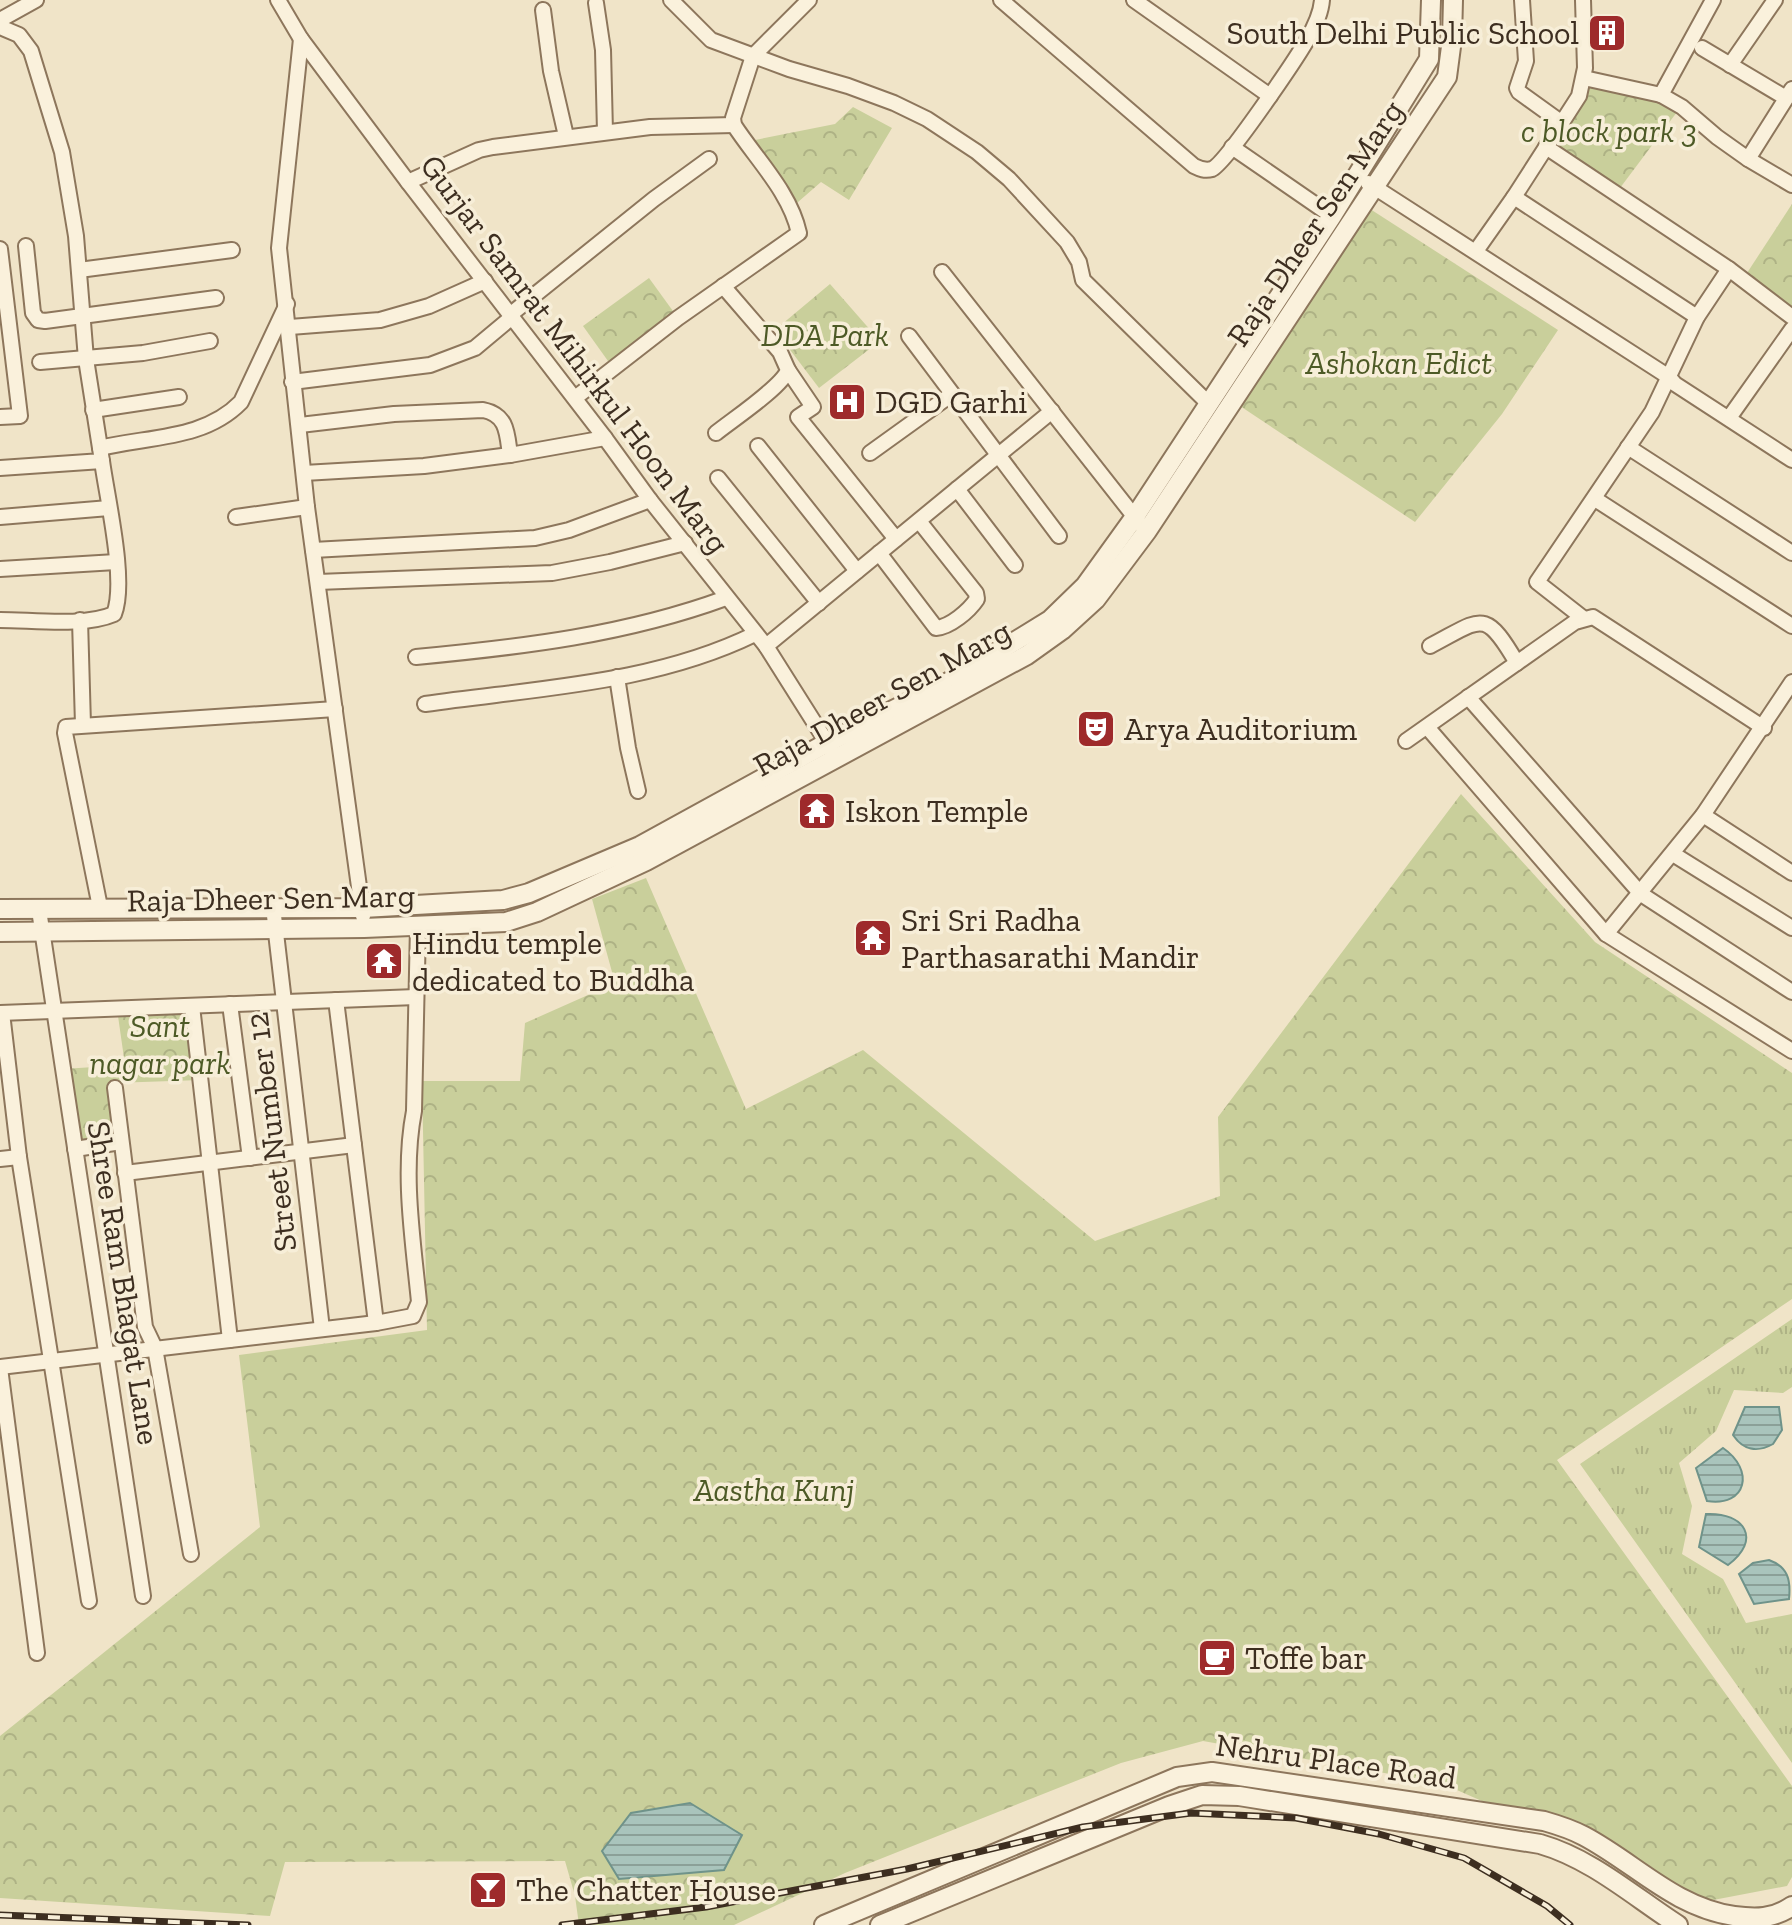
<svg xmlns="http://www.w3.org/2000/svg" width="1792" height="1925" font-family="'Zilla Slab',serif">
<defs>
<pattern id="grass-tufts" width="24" height="20" patternUnits="userSpaceOnUse" patternTransform="scale(2)"><rect width="24" height="20" fill="#c9cf9b"/><path d="M3 7l-1-3M5 7V3M7 7l1-3M15 17l-1-3M17 17v-4M19 17l1-3" fill="none" stroke="#aeb285"/></pattern>
<pattern id="park-crowns" width="20" height="18" patternUnits="userSpaceOnUse" patternTransform="scale(2)"><rect width="20" height="18" fill="#c9cf9b"/><path d="M2 6a3 3 0 1 1 6 0M12 15a3 3 0 1 1 6 0" fill="none" stroke="#aeb285"/></pattern>
<pattern id="water-rules" width="6" height="5" patternUnits="userSpaceOnUse" patternTransform="scale(2)"><rect width="6" height="5" fill="#a9c4bc"/><path d="M0 2.5h6" fill="none" stroke="#8ba098"/></pattern>
</defs>
<rect width="100%" height="100%" fill="#f0e4c8"/>
<polygon fill="url(#grass-tufts)" points="1792,1319 1792,1387 1783,1393 1734,1390 1716,1431 1679,1463 1692,1506 1682,1554 1723,1579 1746,1623 1792,1614 1792,1763 1580,1464"/>
<g fill="url(#park-crowns)">
<polygon points="1583,82 1661,95 1680,108 1620,188 1546,147"/>
<polygon points="853,107 892,128 849,200 821,182 790,209 745,142 835,124"/>
<polygon points="1792,204 1792,311 1747,273"/>
<polygon points="1367,207 1558,330 1502,414 1415,522 1237,404"/>
<polygon points="649,278 678,318 613,368 583,326"/>
<polygon points="830,284 880,341 819,388 775,330"/>
<polygon points="1461,794 1595,942 1792,1073 1792,1299 1557,1460 1792,1786 1792,1877 1787,1886 1708,1901 1441,1783 1203,1741 1121,1763 845,1873 734,1925 579,1925 575,1896 565,1861 285,1862 270,1916 0,1898 0,1736 260,1527 239,1355 427,1330 422,1081 520,1081 525,1023 615,983 592,899 646,878 746,1109 863,1050 1095,1241 1220,1196 1218,1117"/>
<polygon points="192,1006 201,1080 113,1083 117,1143 75,1149 63,1069 125,1065 117,1009"/>
</g>
<g fill="url(#water-rules)" stroke="#6f938a" stroke-width="2">
<path d="M1745 1407H1779L1782 1430 1773 1444C1757 1453 1743 1450 1733 1435Z"/>
<path d="M1723 1448C1755 1470 1747 1507 1707 1501L1696 1468Z"/>
<path d="M1706 1514C1745 1512 1762 1540 1728 1565L1699 1547Z"/>
<path d="M1769 1560C1788 1567 1791 1580 1789 1599L1754 1604 1739 1574 1753 1563Z"/>
<polygon points="690,1803 742,1835 724,1870 619,1879 602,1851 631,1813"/>
</g>
<g fill="none" stroke-linecap="round" stroke-linejoin="round">
<defs>
<g id="minor">
<polyline points="278,0 301,39 408,182 605,438 650,500 766,646 831,749"/>
<polyline points="671,0 711,40 789,69 848,86 894,103 927,119 977,152 1009,179 1067,242 1079,262 1083,280 1209,404"/>
<path d="M1001 0 1194 166C1200 169 1205 171 1212 169 1226 163 1296 59 1307 40 1314 28 1321 14 1322 0"/>
<polyline points="1134,0 1270,96"/>
<polyline points="1522,0 1526,61 1517,88 1519,92 1562,123"/>
<polyline points="596,3 603,50 605,132"/>
<polyline points="543,10 551,71 566,136"/>
<polyline points="0,20 36,0"/>
<polyline points="0,27 19,35 31,51 62,152 76,236 86,359 100,448"/>
<polyline points="301,39 279,248 307,507 363,916"/>
<polyline points="1702,48 1786,98"/>
<polyline points="1730,65 1775,0"/>
<polyline points="1584,78 1661,95 1682,107 1717,137 1748,159 1792,185"/>
<polyline points="1661,95 1713,0"/>
<polyline points="1232,147 1332,216"/>
<polyline points="1546,147 1729,269 1792,317"/>
<polyline points="1748,159 1792,89"/>
<polyline points="408,182 479,150 493,147 650,127 734,125"/>
<polyline points="1368,183 1669,377 1675,384 1792,460"/>
<polyline points="1514,197 1697,317"/>
<polyline points="26,246 33,313 38,320 45,321 216,298"/>
<polyline points="0,249 20,416 0,417"/>
<polyline points="1476,251 1514,197 1579,96 1585,68 1583,0"/>
<polyline points="79,270 232,250"/>
<polyline points="942,272 1141,525"/>
<polyline points="290,327 380,320 429,306 485,281"/>
<polyline points="909,336 1059,536"/>
<polyline points="40,362 143,353 210,341"/>
<polyline points="788,370 813,407 798,417 896,539"/>
<polyline points="292,382 430,365 475,348 511,318 511,314 654,199 709,159"/>
<path d="M575 398 678 318 799 233C790 192 756 159 734 125L733 118 753 56 809 0"/>
<polyline points="93,410 179,397"/>
<polyline points="1729,418 1792,329"/>
<path d="M300 425 394 414 483 410C508 415 507 434 510 455"/>
<path d="M716 433C732 420 782 387 788 370L780 352 723 286"/>
<polyline points="758,446 857,571"/>
<polyline points="1628,447 1792,553"/>
<polyline points="870,453 952,394"/>
<path d="M0 468 102 461 100 448C149 436 204 440 241 402L287 304"/>
<polyline points="304,473 424,466 510,455 605,438"/>
<polyline points="718,478 819,603"/>
<polyline points="957,489 1015,565"/>
<polyline points="1595,499 1792,626"/>
<polyline points="0,517 109,508"/>
<polyline points="236,517 307,507"/>
<polyline points="313,550 535,538 569,530 650,500"/>
<path d="M879 553 936 628C950 627 969 611 977 599L976 593 919 521"/>
<polyline points="0,569 116,562"/>
<polyline points="318,582 552,573 610,562 685,543"/>
<polyline points="1583,618 1537,582 1652,412 1697,317 1729,269"/>
<path d="M0 620C33 620 84 627 114 614 127 582 107 498 102 461"/>
<polyline points="80,620 83,725"/>
<polyline points="766,646 1052,411"/>
<path d="M1430 646C1482 619 1484 607 1517 663"/>
<path d="M416 657C522 647 625 635 726 598"/>
<polyline points="617,677 628,748 638,791"/>
<polyline points="1468,697 1641,894 1792,992"/>
<path d="M425 704C536 688 653 684 755 634"/>
<polyline points="1427,727 1606,934 1792,1051"/>
<polyline points="1406,741 1575,622 1593,617 1764,728"/>
<polyline points="1703,815 1792,873"/>
<polyline points="1673,854 1792,928"/>
<polyline points="100,907 65,733 66,727 335,709"/>
<polyline points="273,907 322,1329"/>
<polyline points="39,910 143,1596"/>
<polyline points="1606,934 1703,815 1792,682"/>
<polyline points="336,1000 376,1323"/>
<polyline points="230,1004 250,1158"/>
<polyline points="192,1006 230,1340"/>
<polyline points="0,1013 416,997"/>
<polyline points="2,1013 19,1157 89,1601"/>
<polyline points="115,1088 145,1327 155,1348 191,1554"/>
<polyline points="75,1149 121,1142"/>
<polyline points="0,1159 19,1157"/>
<polyline points="125,1173 354,1145"/>
<path d="M0 1367 376 1323 413 1316 419 1302C413 1240 402 1173 414 1111L418 926"/>
<polyline points="0,1368 37,1653"/>
</g>
<g id="tertiary">
<polyline points="0,909 363,908 503,900 529,893 640,846 827,743 947,683 1050,620 1085,586 1134,518 1332,216 1429,59 1431,0"/>
<polyline points="0,932 364,928 506,922 537,912 646,861 1027,655 1062,630 1096,599 1147,531 1447,77 1452,39 1453,0"/>
<path d="M824 1925 1177 1777 1212 1772 1544 1821C1558 1825 1571 1829 1584 1836 1635 1863 1674 1907 1734 1916 1756 1919 1773 1919 1792 1906"/>
<path d="M880 1925 1169 1806 1202 1795 1239 1796 1540 1844C1592 1859 1633 1896 1678 1925"/>
</g>
</defs>
<use href="#minor" stroke="#8d765c" stroke-width="18"/>
<use href="#tertiary" stroke="#8d765c" stroke-width="22"/>
<use href="#minor" stroke="#faf1dc" stroke-width="14"/>
<use href="#tertiary" stroke="#faf1dc" stroke-width="18"/>
<defs>
<g id="rail">
<polyline points="0,1915 248,1925"/>
<polyline points="562,1925 706,1907 907,1869 1083,1827 1191,1813 1296,1818 1379,1834 1464,1858 1547,1906 1570,1925"/>
</g>
</defs>
<use href="#rail" stroke="#3d2e20" stroke-width="7"/>
<use href="#rail" stroke="#f7eed8" stroke-width="4" stroke-dasharray="12" stroke-linecap="butt"/>
</g>
<defs>
<symbol id="building-square" viewBox="-11 -11 22 22"><rect x="-9" y="-9" width="18" height="18" rx="4" fill="#9e2a2b" stroke="#f7eed8"/><path d="M-4-6H4V6H1V3H-1V6H-4ZM-2.5-4.3h1.7v1.8h-1.7ZM.8-4.3h1.7v1.8H.8ZM-2.5-1h1.7V.8h-1.7ZM.8-1h1.7V.8H.8Z" fill="#fff"/></symbol>
<symbol id="hospital-square" viewBox="-11 -11 22 22"><rect x="-9" y="-9" width="18" height="18" rx="4" fill="#9e2a2b" stroke="#f7eed8"/><path d="M-5-5h3v3.5h4V-5h3V5h-3V1.5h-4V5h-3Z" fill="#fff"/></symbol>
<symbol id="theatre-square" viewBox="-11 -11 22 22"><rect x="-9" y="-9" width="18" height="18" rx="4" fill="#9e2a2b" stroke="#f7eed8"/><path d="M-5-5.5Q0-4 5-5.5V0Q5 5 0 6Q-5 5-5 0ZM-3.3-2.5H-1v1.5H-3.3ZM1-2.5H3.3v1.5H1ZM-2.8 1Q0 5.5 2.8 1Z" fill="#fff"/></symbol>
<symbol id="temple-square" viewBox="-11 -11 22 22"><rect x="-9" y="-9" width="18" height="18" rx="4" fill="#9e2a2b" stroke="#f7eed8"/><path d="M0-6L5-2H3V0L6.5 2.5H4V6H1.5V3h-3V6H-4V2.5H-6.5L-3 0V-2H-5Z" fill="#fff"/></symbol>
<symbol id="cafe-square" viewBox="-11 -11 22 22"><rect x="-9" y="-9" width="18" height="18" rx="4" fill="#9e2a2b" stroke="#f7eed8"/><path d="M-5.5-4.5H6V0H3Q3 3.5 0 3.5H-2.5Q-5.5 3.5-5.5 0ZM3-3.2v2h1.7v-2ZM-6 4.5H4V6H-6Z" fill="#fff"/></symbol>
<symbol id="bar-square" viewBox="-11 -11 22 22"><rect x="-9" y="-9" width="18" height="18" rx="4" fill="#9e2a2b" stroke="#f7eed8"/><path d="M-6-5H6L.8 .8V4.5H3.5V6h-7V4.5H-.8V.8Z" fill="#fff"/></symbol>
</defs>
<g fill-rule="evenodd">
<use href="#building-square" x="1585" y="11" width="44" height="44"/>
<use href="#hospital-square" x="825" y="380" width="44" height="44"/>
<use href="#theatre-square" x="1074" y="707" width="44" height="44"/>
<use href="#temple-square" x="795" y="789" width="44" height="44"/>
<use href="#temple-square" x="851" y="916" width="44" height="44"/>
<use href="#temple-square" x="362" y="939" width="44" height="44"/>
<use href="#cafe-square" x="1195" y="1636" width="44" height="44"/>
<use href="#bar-square" x="466" y="1868" width="44" height="44"/>
</g>
<g text-anchor="middle" stroke-width="7" stroke-linejoin="round" paint-order="stroke">
<g font-size="32" fill="#3d2e20" stroke="#f7eed8" text-anchor="start">
<text x="1579" y="44" text-anchor="end">South Delhi Public School</text>
<text x="875" y="413">DGD Garhi</text>
<text x="1124" y="740">Arya Auditorium</text>
<text x="845" y="822">Iskon Temple</text>
<text x="901" y="931">Sri Sri Radha<tspan x="901" dy="37">Parthasarathi Mandir</tspan></text>
<text x="412" y="954">Hindu temple<tspan x="412" dy="37">dedicated to Buddha</tspan></text>
<text x="1245" y="1669">Toffe bar</text>
<text x="516" y="1901">The Chatter House</text>
</g>
<g font-size="32" font-style="italic" fill="#4d5a26" stroke="#f7eed8">
<text x="1609" y="142">c block park 3</text>
<text x="825" y="346">DDA Park</text>
<text x="1399" y="374">Ashokan Edict</text>
<text x="160" y="1037">Sant<tspan x="160" dy="37">nagar park</tspan></text>
<text x="774" y="1501">Aastha Kunj</text>
</g>
<g font-size="32" fill="#3d2e20" stroke="#f7eed8">
<text transform="translate(1315 223) rotate(-56)" y="11">Raja Dheer Sen Marg</text>
<text transform="translate(575 354) rotate(53)" y="11">Gurjar Samrat Mihirkul Hoon Marg</text>
<text transform="translate(882 698) rotate(-29)" y="11">Raja Dheer Sen Marg</text>
<text transform="translate(271 898) rotate(-1)" y="11">Raja Dheer Sen Marg</text>
<text transform="translate(271 1132) rotate(-97)" y="11">Street Number 12</text>
<text transform="translate(124 1283) rotate(81)" y="11">Shree Ram Bhagat Lane</text>
<text transform="translate(1336 1761) rotate(8)" y="11">Nehru Place Road</text>
</g>
</g>
</svg>
